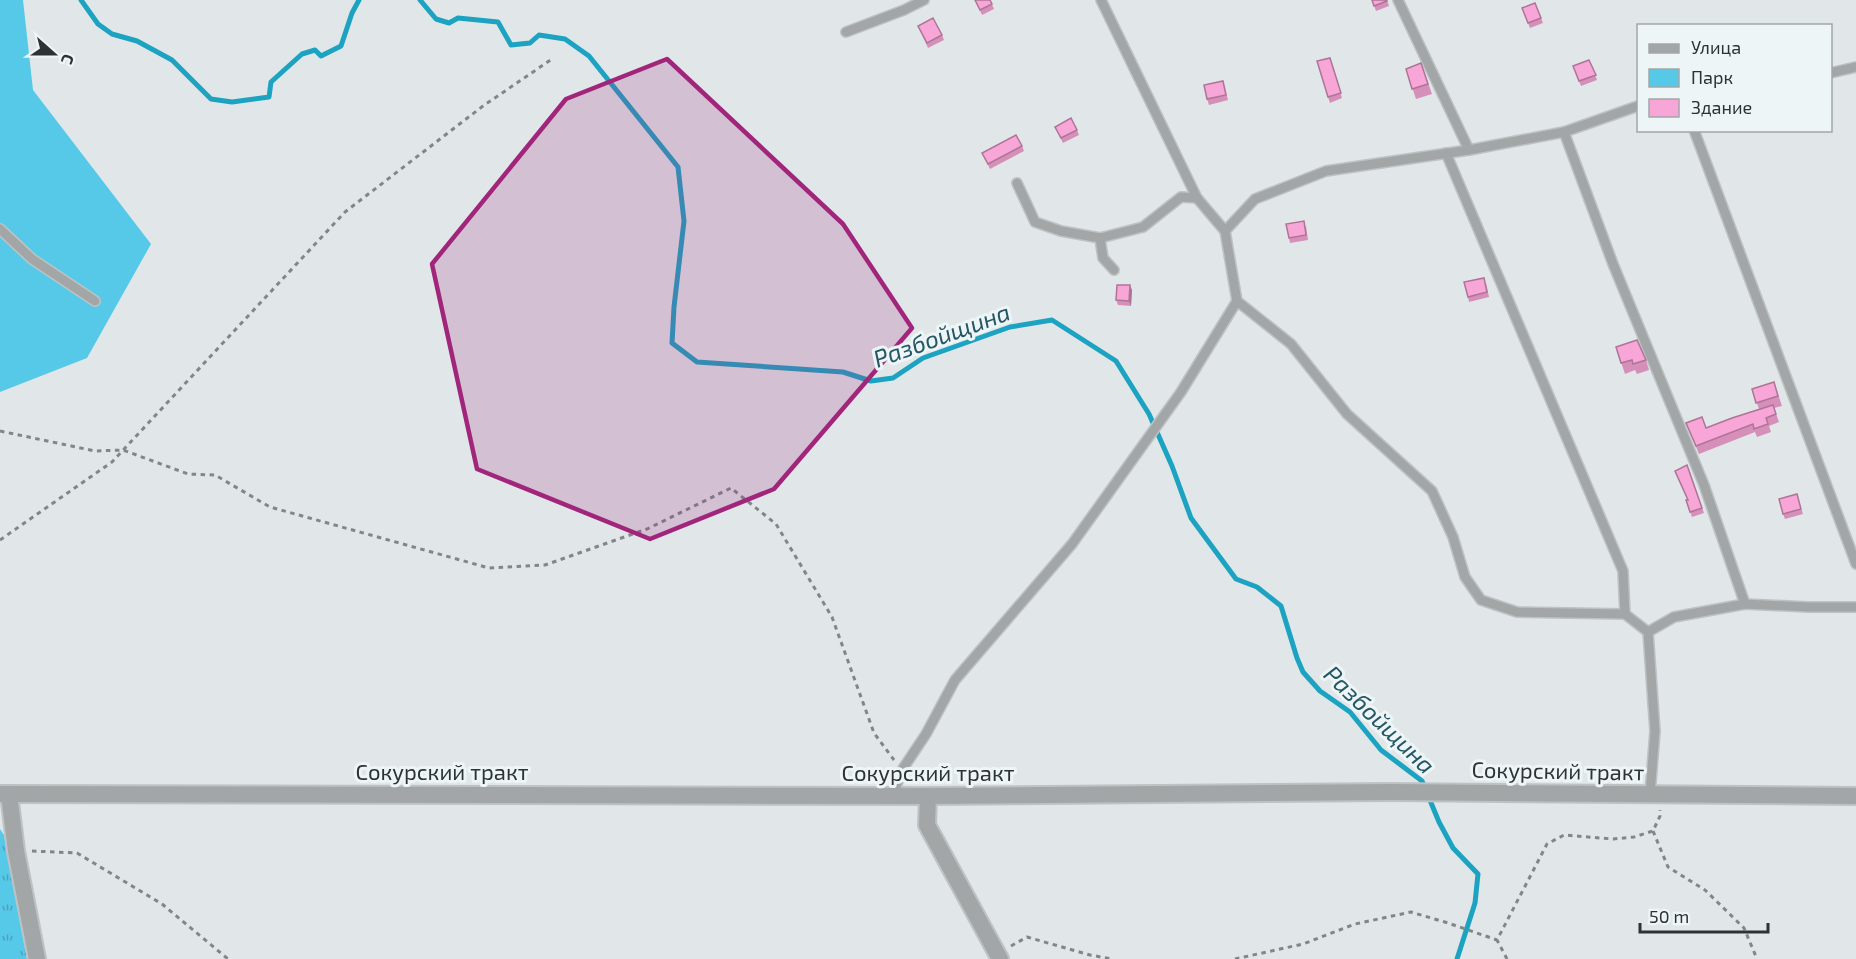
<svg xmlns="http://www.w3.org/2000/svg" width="1856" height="959" font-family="'Exo 2',sans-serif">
<defs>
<pattern id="grass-tufts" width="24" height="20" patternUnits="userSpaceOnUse" patternTransform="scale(1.5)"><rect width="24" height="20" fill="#56c9e8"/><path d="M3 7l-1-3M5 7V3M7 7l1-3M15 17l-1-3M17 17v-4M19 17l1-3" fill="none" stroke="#48a4bd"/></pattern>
</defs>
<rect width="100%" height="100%" fill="#e1e7e9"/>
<polygon fill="url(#grass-tufts)" points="0,829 4,835 27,959 0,959"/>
<polygon fill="#56c9e8" points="0,0 23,0 33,90 151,244 87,358 0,392"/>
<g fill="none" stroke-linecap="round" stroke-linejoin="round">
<g stroke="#1da3c2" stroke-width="5">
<polyline points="81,0 98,24 112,34 137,41 172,60 211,99 232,102 269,97 271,82 302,54 315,50 321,56 341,46 352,13 359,0"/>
<polyline points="420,0 436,19 449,23 458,18 498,22 511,45 530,43 539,35 565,39 589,56 678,167 684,221 674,307 672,343 697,362 843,372 871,381 893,378 923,358 1010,327 1052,320 1116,361 1149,414 1172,466 1191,518 1236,579 1257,587 1281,606 1297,658 1303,672 1320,691 1350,712 1381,750 1422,781 1439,822 1453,848 1478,874 1475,903 1457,959"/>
</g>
<defs>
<g id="service">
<polyline points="1398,0 1469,150"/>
<polyline points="846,32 904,10 924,0"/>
<polyline points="1830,73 1856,67"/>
<polyline points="1694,130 1856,564"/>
<polyline points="1564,132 1613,264 1704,485 1745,604"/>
<polyline points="1446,153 1623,571 1625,614"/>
<polyline points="1017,183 1035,222 1061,231 1100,238 1143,227 1181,197 1197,198"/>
<polyline points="0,229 32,259 95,301"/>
<polyline points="1225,231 1255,199 1326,171 1469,150 1564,132 1638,106"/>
<polyline points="1100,238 1103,258 1114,270"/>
<polyline points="1237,301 1291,344 1347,414 1432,491 1453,537 1465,577 1481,600 1517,612 1625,614 1648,632 1655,731 1650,795"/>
<polyline points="1648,632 1674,617 1745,604 1808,607 1856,607"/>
<polyline points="893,795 902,770 926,734 955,680 1072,544 1181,392 1237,301 1225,231 1197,198 1101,0"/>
</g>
<g id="minor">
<polyline points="9,794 16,851 37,959"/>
<polyline points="928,796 927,825 1000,959"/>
</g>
<polyline id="tertiary" points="0,794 928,796 1391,792 1856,796"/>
</defs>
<use href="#service" stroke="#bdc3c4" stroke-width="12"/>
<use href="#minor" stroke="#bdc3c4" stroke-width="20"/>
<use href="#tertiary" stroke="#bdc3c4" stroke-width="20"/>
<g stroke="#828687" stroke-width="3" stroke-dasharray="4.5 4.5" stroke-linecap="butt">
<polyline points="0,431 95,451 123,450 188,474 215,475 270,507 489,568 545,565 647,529 731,488 776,524 832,617 874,733 894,760"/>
<polyline points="0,540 112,462 345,212 483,106 552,59"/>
<polyline points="1653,831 1668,867 1705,890 1744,928 1757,959"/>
<polyline points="32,851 77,853 162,904 228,959"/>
<polyline points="1011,946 1027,937 1090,955 1112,959"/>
<polyline points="1235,959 1303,944 1355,924 1411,912 1448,923 1497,940"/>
<polyline points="1507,959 1497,940 1547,844 1564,835 1613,839 1634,837 1653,831 1660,816 1660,810"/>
</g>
<use href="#service" stroke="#a3a6a7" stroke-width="9"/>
<use href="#minor" stroke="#a3a6a7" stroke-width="16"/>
<use href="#tertiary" stroke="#a3a6a7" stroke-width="16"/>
</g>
<g fill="#d58fb9">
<polygon points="975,0 990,0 994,9 982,15"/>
<polygon points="1372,0 1387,0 1389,6 1376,11"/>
<polygon points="1535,3 1543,23 1530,28 1522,8"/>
<polygon points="918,26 942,35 944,40 928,48"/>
<polygon points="1330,58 1342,98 1330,103 1328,97"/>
<polygon points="1589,60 1597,80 1581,86 1573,66"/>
<polygon points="1421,63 1432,94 1416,99 1406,69"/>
<polygon points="1223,81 1228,100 1209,105 1207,99"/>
<polygon points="1055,127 1077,130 1079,135 1063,143"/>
<polygon points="1022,146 1024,151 990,169 982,153"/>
<polygon points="1306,226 1308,240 1290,243 1289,238"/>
<polygon points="1486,283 1489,297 1469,302 1468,297"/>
<polygon points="1132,290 1131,306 1118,305 1116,300"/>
<polygon points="1616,347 1646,360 1649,370 1637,374 1635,370 1625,374"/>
<polygon points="1774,382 1782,406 1774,408 1779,422 1769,426 1771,432 1757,437 1755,432 1699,454 1686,423 1706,428 1759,409 1752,389"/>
<polygon points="1689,470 1704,513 1692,517 1686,500 1687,500"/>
<polygon points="1798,499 1803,514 1785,519 1783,514"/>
</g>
<polygon fill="#ae7496" points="1130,285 1132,290 1131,306 1129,301"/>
<g fill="#f8a6d7" stroke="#ae7496" stroke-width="1.5">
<polygon points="975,0 990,0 992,4 980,10"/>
<polygon points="1372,0 1386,0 1387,1 1374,6"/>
<polygon points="1535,3 1541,18 1528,23 1522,8"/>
<polygon points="933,18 942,35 927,43 918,26"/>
<polygon points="1330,58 1341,93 1328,97 1317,61"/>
<polygon points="1589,60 1596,75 1579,81 1573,66"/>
<polygon points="1421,63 1428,84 1412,89 1406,69"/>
<polygon points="1223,81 1226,95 1207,99 1204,85"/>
<polygon points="1071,118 1077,130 1061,138 1055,127"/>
<polygon points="1016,135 1022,146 988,164 982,153"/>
<polygon points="1304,221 1306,235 1289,238 1286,224"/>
<polygon points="1484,278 1487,292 1468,297 1464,282"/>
<polygon points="1117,285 1130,285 1129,301 1116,300"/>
<polygon points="1637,340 1646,360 1633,364 1632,360 1621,363 1616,347"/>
<polygon points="1774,382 1778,396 1756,403 1752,389"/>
<polygon points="1773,405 1776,414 1766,418 1768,424 1754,429 1753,424 1696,446 1686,423 1702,417 1706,428 1732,418"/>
<polygon points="1687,465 1702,508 1690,512 1686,500 1688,500 1675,471"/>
<polygon points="1797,494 1801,509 1783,514 1779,499"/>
</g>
<path fill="#a1267b" fill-opacity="0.2" stroke="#a1267b" stroke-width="4.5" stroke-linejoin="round" d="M667 59 843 224 912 328 774 489 650 539 477 469 432 264 566 99Z"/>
<g text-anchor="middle" stroke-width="6" stroke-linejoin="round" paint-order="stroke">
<g font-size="22" fill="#2f3232" stroke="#eef5f7">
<text transform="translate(1558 771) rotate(1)" y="8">Сокурский тракт</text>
<text x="442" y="780">Сокурский тракт</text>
<text x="928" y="781">Сокурский тракт</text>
</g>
<g font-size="24" font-style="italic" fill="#255765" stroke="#eef5f7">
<text transform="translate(942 336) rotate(-20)" y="8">Разбойщина</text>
<text transform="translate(1379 720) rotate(44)" y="8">Разбойщина</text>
</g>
</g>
<rect x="1637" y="24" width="195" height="108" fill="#eef5f7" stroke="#a2a7a8" stroke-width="1.5"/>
<rect x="1649" y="44" width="30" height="9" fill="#a3a6a7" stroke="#a2a7a8" stroke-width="1.5"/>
<text x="1691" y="54" font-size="18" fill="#2f3232">Улица</text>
<rect x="1649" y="69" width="30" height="18" fill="#56c9e8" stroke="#a2a7a8" stroke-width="1.5"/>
<text x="1691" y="84" font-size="18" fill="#2f3232">Парк</text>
<rect x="1649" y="99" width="30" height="18" fill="#f8a6d7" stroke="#a2a7a8" stroke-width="1.5"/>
<text x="1691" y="114" font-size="18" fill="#2f3232">Здание</text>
<g transform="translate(54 54) rotate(111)" stroke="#eef5f7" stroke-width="4.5" paint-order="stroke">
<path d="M0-4.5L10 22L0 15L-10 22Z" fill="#2f3232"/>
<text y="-9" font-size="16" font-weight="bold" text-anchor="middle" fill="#2f3232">С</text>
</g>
<path d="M1640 923v9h128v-9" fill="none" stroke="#2f3232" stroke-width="3"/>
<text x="1649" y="923" font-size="18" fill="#2f3232" stroke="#eef5f7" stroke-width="4.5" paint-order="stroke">50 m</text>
</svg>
